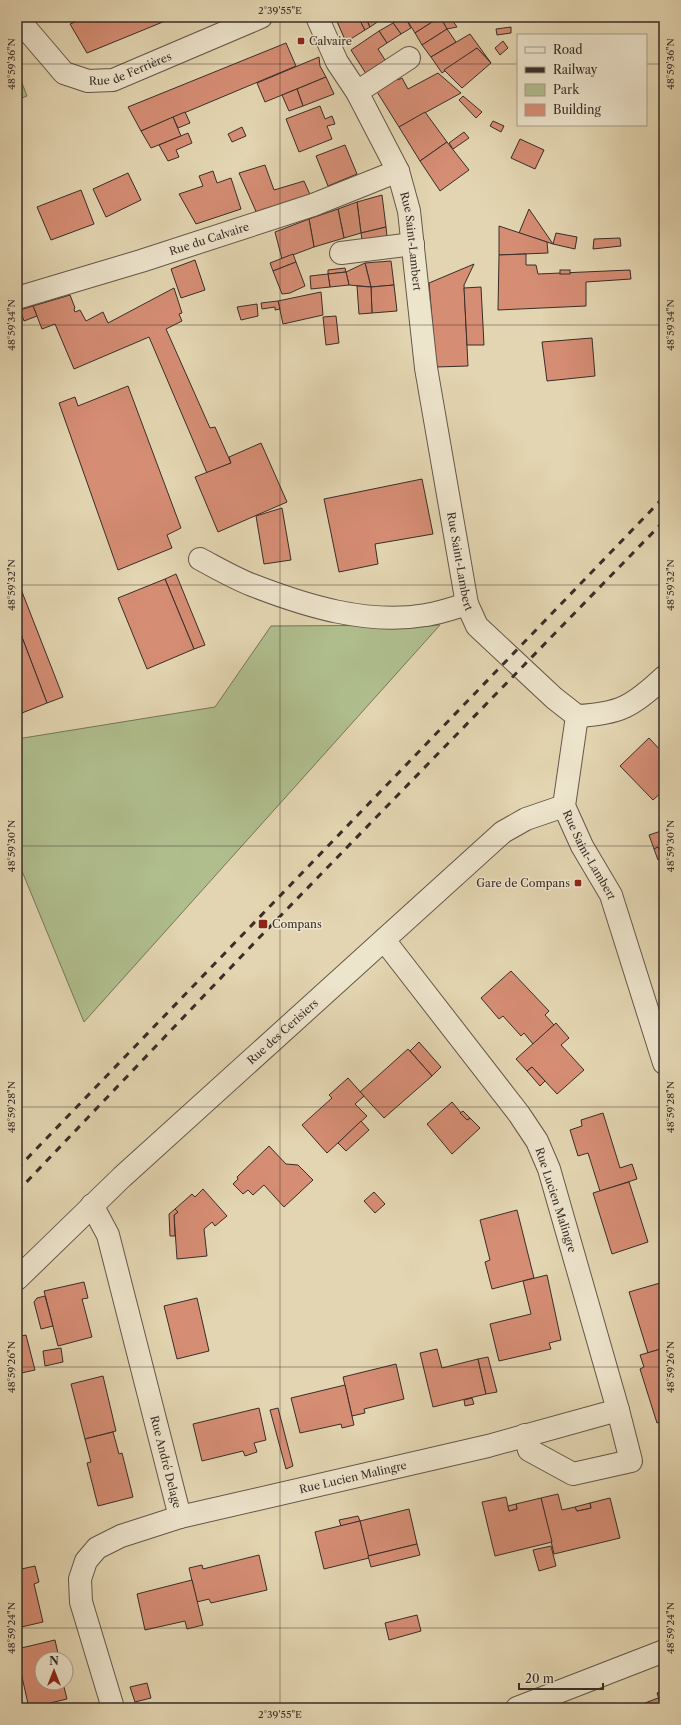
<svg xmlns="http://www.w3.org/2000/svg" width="681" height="1725" font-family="'Libre Caslon Text',serif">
<rect width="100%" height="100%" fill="#e3d5b1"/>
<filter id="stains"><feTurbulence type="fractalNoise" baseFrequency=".005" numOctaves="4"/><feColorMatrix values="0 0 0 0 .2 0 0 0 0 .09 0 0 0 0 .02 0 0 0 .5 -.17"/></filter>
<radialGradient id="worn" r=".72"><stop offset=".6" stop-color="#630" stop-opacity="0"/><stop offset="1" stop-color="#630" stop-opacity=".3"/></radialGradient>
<g fill="#b0be8e" stroke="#74765b">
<polygon points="17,70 27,96 17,100"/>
<polygon points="440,625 84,1022 17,859 17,739 215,707 271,626"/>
</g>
<g fill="#d58d74" stroke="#392d28">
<polygon points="88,17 175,17 87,53 70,24"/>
<polygon points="335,17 358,17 365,30 346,42"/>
<polygon points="358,17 365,17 370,27 365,30"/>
<polygon points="374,17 377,17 379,21 370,27 367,20"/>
<polygon points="405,17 411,28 401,34 393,23"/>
<polygon points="405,17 440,17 415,33"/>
<polygon points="440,17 450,17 457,27 447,29"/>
<polygon points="440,17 447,29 422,45 415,33"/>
<polygon points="393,23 401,34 387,43 379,31"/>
<polygon points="511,27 511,33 497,35 496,29"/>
<polygon points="447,29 456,42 431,57 422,45"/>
<polygon points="379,31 387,43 378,49 387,63 370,80 351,50"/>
<polygon points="470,34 491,63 477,48 442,73 431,57"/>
<polygon points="503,41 508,48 500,55 495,48"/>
<polygon points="286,43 296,66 141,131 128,107"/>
<polygon points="477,48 491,63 462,88 444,70"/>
<polygon points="319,57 320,66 326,77 265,102 257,83"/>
<polygon points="438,73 461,93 399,127 374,87 395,74 398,80 402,78 408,89"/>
<polygon points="326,77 334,94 303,106 297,89"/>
<polygon points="297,89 303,106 289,111 282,95"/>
<polygon points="463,96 482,112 476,118 459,100"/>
<polygon points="320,106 325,119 332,116 335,124 327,126 332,139 299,152 286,119"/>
<polygon points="185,112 190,123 178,128 173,117"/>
<polygon points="425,112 447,142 420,161 399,127"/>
<polygon points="173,117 181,136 151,148 141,131"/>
<polygon points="493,121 504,126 501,132 490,126"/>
<polygon points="242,127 246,136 232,142 228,134"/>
<polygon points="464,132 469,138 453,149 449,143"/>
<polygon points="188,133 192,143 176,150 179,157 168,161 159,145"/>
<polygon points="520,139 544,150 535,169 511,158"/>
<polygon points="447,142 469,170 440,191 420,161"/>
<polygon points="345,145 357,174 328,186 316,156"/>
<polygon points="265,165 274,190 304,181 312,199 258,216 239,173"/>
<polygon points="213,171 217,183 231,178 241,209 196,224 179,194 203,186 199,176"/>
<polygon points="128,173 141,200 106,217 93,189"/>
<polygon points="81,190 94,224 51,240 37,207"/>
<polygon points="382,195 386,227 361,233 357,202"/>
<polygon points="357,202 361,233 344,238 338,209"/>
<polygon points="338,209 344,238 314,247 309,219"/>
<polygon points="529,209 553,244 519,233"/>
<polygon points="309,219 314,247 282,259 275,232"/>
<polygon points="499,226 547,242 548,253 499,255"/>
<polygon points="386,227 388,246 363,247 361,233"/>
<polygon points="556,233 577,237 575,249 553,244"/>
<polygon points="620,238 621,246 593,249 594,239"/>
<polygon points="293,254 296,262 273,271 270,263"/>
<polygon points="526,254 526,265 536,265 538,274 630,270 631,279 586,282 586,306 498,310 499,255"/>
<polygon points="195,260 205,290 181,298 171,269"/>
<polygon points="391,261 394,285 371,287 365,263"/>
<polygon points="296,262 305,286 290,293 282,294 273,271"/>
<polygon points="365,263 371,287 349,285 346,272"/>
<polygon points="474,264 464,285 468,366 436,367 429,283"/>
<polygon points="345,268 346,272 328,274 328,270"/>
<rect x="560" y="270" width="10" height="4"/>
<polygon points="346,272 349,285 330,287 328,274"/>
<polygon points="328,274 330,287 311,289 310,276"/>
<polygon points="394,285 397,311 372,313 371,287"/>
<polygon points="357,286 371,287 372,313 359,314"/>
<polygon points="481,287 484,345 467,345 464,288"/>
<polygon points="174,288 182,313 179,314 182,321 166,329 210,428 215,427 231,463 207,473 149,337 74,369 55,324 42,329 33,306 70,295 75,308 74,309 75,312 80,310 86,321 103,312 108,323"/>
<polygon points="321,292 323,315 283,324 278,301"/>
<polygon points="278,301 280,309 275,310 275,307 262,309 261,303"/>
<polygon points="257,304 258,316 241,320 237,307"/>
<polygon points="33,306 37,316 24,321 20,310"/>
<polygon points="336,316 339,343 326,345 323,317"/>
<polygon points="592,338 595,376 547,381 542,342"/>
<polygon points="128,386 181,528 167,535 172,548 118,570 59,403 75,397 78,406"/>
<polygon points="261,443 287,502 218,532 195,477 231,463 229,457"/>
<polygon points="422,479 433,534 375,544 378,564 339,572 324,499"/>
<polygon points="282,508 291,560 264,564 256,516"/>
<polygon points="176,574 205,645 194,649 165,579"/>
<polygon points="17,579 63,697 47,703 17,624"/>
<polygon points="165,579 194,649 147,669 118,598"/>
<polygon points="17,624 47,703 17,715"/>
<polygon points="649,738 664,754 664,790 653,800 620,766"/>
<polygon points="664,830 664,866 658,847 654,849 649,835"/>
<polygon points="658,847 662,859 658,860 654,849"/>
<polygon points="511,971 549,1011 545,1015 554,1025 533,1044 524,1033 521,1036 503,1016 499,1019 481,998"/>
<polygon points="556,1023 569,1038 561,1045 584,1070 557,1094 532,1067 527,1071 516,1059"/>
<polygon points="419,1042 441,1067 432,1076 410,1051"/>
<polygon points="408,1049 432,1076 384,1118 360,1092"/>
<polygon points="532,1067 545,1081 540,1086 527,1071"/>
<polygon points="348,1078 364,1096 355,1104 367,1116 327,1153 302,1125 332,1098 329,1095"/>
<polygon points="452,1102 467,1120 470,1118 480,1128 452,1154 427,1124"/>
<polygon points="463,1111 470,1118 467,1120 460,1113"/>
<polygon points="603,1113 620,1168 632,1164 637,1179 600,1191 588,1153 578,1156 570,1130 582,1126 581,1120"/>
<polygon points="361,1121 369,1130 346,1151 338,1143"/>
<polygon points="269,1146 286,1164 298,1165 313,1180 284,1207 264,1185 253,1195 248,1190 243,1194 233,1184 238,1179 237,1177"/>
<polygon points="629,1182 648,1242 612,1254 593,1193"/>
<polygon points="203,1189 227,1216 215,1226 212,1222 204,1229 207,1256 177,1259 174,1215 178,1212 175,1209 192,1194 195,1197"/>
<polygon points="374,1192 385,1204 375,1213 364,1201"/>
<polygon points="175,1209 178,1212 174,1215 175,1236 170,1236 169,1214"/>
<polygon points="517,1210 534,1278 492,1289 485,1262 490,1260 480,1220"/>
<polygon points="547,1275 561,1340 549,1343 551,1349 499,1361 490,1324 531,1314 523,1281"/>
<polygon points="84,1282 88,1298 82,1299 92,1337 58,1346 44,1291"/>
<polygon points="660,1283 664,1296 664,1348 648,1353 629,1292"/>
<polygon points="45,1296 53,1326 41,1329 34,1302 37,1298"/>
<polygon points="197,1298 209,1351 177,1359 164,1306"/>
<polygon points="26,1335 35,1370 17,1374 17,1337"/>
<polygon points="61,1348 63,1362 45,1366 43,1351"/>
<polygon points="664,1348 664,1421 657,1423 640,1369 644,1367 640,1355"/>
<polygon points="437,1349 442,1368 478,1359 486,1394 433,1407 420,1353"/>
<polygon points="488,1357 497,1392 486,1394 478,1359"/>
<polygon points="396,1364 404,1399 364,1409 365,1413 352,1416 343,1377"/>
<polygon points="103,1376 116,1431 85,1439 71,1384"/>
<polygon points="345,1385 354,1425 342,1428 341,1424 300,1433 291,1398"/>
<polygon points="472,1398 474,1404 465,1406 464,1400"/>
<polygon points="259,1408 266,1440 254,1443 257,1452 245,1456 243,1451 202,1461 193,1424"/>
<polygon points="278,1408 293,1466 286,1469 270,1410"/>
<polygon points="113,1432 119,1454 122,1453 133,1497 98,1506 87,1463 91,1462 85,1439"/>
<polygon points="558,1494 562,1510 575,1507 577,1511 591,1508 590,1503 610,1498 620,1538 554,1554 541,1498"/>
<polygon points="506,1497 509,1511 517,1509 516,1504 541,1498 552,1542 495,1556 482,1502"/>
<polygon points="590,1503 591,1508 577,1511 575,1507"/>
<polygon points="516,1504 517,1509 509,1511 508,1506"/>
<polygon points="409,1509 417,1544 368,1556 360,1521"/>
<polygon points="358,1516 360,1521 341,1526 339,1520"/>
<polygon points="360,1521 369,1558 324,1569 315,1532"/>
<polygon points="417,1544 420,1555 371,1567 368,1556"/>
<polygon points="551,1546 556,1566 539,1571 533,1550"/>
<polygon points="259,1555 267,1590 211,1603 209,1599 197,1602 189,1568 202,1565 203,1569"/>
<polygon points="35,1566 39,1582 34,1584 43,1622 17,1628 17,1570"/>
<polygon points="192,1580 203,1625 187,1629 185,1621 145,1630 137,1594"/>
<polygon points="417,1615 421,1631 389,1640 385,1623"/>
<polygon points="55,1640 59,1658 58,1659 42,1659 42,1683 63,1683 67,1699 29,1708 20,1668 20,1666 17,1649"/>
<polygon points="147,1683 151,1698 135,1702 130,1687"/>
<polygon points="664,1690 664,1708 662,1708 657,1693"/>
<polygon points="658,1698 662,1708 632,1708"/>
</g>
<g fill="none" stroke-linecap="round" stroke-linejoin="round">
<defs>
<g id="minor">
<path id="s1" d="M317 17 337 62 357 92 398 171 409 211 426 368 467 604 477 626 554 698 577 716"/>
<path id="s2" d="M17 18 64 73 88 81 113 80 261 17"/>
<polyline points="357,92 409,58"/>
<polyline points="341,253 413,244"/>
<path id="s3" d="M17 298 141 261 313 205 398 171"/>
<path d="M200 559C217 568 234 578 252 585 306 606 367 625 426 615 440 613 454 608 467 604"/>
<path id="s4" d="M577 716 564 806 582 846 611 895 664 1063"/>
<path d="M577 716C620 714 633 706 664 677"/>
<path id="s5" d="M92 1205 108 1235 180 1517"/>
<path id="s6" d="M17 1279 122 1177 503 832 526 819 564 806"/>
<polyline points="525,1435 529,1450 573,1474 631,1461 618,1410"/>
<path id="s7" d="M113 1708 81 1602 80 1579 86 1561 97 1548 121 1536 180 1517 488 1446 618 1410 549 1169 537 1141 519 1114 384 940"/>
<polyline points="517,1708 664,1651"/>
</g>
</defs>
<use href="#minor" stroke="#64574a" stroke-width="24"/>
<use href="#minor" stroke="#ede4cc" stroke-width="22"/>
<g stroke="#392d28" stroke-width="3" stroke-dasharray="7 7" stroke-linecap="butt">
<polyline points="17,1169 664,497"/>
<polyline points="17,1192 257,940 664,521"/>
</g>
</g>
<path fill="none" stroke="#392d28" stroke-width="1" stroke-opacity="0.45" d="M280 17V1708M17 64H518M646 64H664M17 325H664M17 585H664M17 846H664M17 1107H664M17 1367H664M17 1628H664"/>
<g fill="#8f2418" stroke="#ede4cc" stroke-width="1.5">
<rect x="297" y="37" width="8" height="8" rx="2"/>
<rect x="574" y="879" width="8" height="8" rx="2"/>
<rect x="258" y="919" width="10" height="10" rx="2"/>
</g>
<g text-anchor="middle" stroke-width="3" stroke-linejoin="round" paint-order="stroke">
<g font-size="11" fill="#392d28" stroke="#ede4cc" text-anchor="start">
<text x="309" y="45">Calvaire</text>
<text x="570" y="887" text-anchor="end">Gare de Compans</text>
<text x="272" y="928">Compans</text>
</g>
<g font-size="11" fill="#392d28" stroke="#ede4cc">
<text dy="4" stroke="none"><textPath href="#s2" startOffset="142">Rue de Ferrières</textPath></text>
<text dy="4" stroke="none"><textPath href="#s3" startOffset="201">Rue du Calvaire</textPath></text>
<text dy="4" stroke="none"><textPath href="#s1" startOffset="246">Rue Saint-Lambert</textPath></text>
<text dy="4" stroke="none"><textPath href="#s1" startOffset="570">Rue Saint-Lambert</textPath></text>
<text dy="4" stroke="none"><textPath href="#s4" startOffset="146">Rue Saint-Lambert</textPath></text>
<text dy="4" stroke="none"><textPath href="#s6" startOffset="363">Rue des Cerisiers</textPath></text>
<text transform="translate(556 1200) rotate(72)" y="4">Rue Lucien Malingre</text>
<text dy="4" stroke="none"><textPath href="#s5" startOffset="268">Rue André Delage</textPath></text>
<text dy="4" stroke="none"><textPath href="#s7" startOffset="436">Rue Lucien Malingre</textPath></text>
</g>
</g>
<rect width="681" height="1725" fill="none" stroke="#e3d5b1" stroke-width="44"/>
<rect x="517" y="34" width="130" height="92" fill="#ede4cc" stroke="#a59b8a"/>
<rect x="525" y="47" width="20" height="6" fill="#ede4cc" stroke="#a59b8a"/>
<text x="553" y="54" font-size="12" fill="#392d28">Road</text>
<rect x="525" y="67" width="20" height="6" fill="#392d28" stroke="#a59b8a"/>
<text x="553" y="74" font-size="12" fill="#392d28">Railway</text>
<rect x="525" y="84" width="20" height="12" fill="#b0be8e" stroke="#a59b8a"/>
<text x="553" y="94" font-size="12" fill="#392d28">Park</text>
<rect x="525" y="104" width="20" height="12" fill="#d58d74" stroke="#a59b8a"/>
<text x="553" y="114" font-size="12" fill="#392d28">Building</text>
<g transform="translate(54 1671)"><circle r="19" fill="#ede4cc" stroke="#a59b8a"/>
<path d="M0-3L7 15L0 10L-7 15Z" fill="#8f2418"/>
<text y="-6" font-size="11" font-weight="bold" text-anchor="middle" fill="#392d28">N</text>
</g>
<path d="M519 1683v6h84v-6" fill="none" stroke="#392d28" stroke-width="2"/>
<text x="525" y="1683" font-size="12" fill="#392d28" stroke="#ede4cc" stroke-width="3" paint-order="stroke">20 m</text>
<rect x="22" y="22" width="637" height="1681" fill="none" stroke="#392d28" stroke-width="1.5"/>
<g font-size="10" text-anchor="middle" fill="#392d28">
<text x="280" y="14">2°39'55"E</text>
<text transform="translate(11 64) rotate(-90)" y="4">48°59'36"N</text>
<text transform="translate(670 64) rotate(-90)" y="4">48°59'36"N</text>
<text transform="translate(11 325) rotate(-90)" y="4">48°59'34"N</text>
<text transform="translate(670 325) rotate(-90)" y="4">48°59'34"N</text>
<text transform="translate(11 585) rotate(-90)" y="4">48°59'32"N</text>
<text transform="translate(670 585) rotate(-90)" y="4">48°59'32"N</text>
<text transform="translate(11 846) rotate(-90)" y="4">48°59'30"N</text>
<text transform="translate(670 846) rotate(-90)" y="4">48°59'30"N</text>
<text transform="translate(11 1107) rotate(-90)" y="4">48°59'28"N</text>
<text transform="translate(670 1107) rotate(-90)" y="4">48°59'28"N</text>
<text transform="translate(11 1367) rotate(-90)" y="4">48°59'26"N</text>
<text transform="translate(670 1367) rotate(-90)" y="4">48°59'26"N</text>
<text transform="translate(11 1628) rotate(-90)" y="4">48°59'24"N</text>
<text transform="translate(670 1628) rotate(-90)" y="4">48°59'24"N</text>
<text x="280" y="1718">2°39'55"E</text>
</g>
<rect width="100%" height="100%" filter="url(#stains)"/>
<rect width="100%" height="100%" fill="url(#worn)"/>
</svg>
